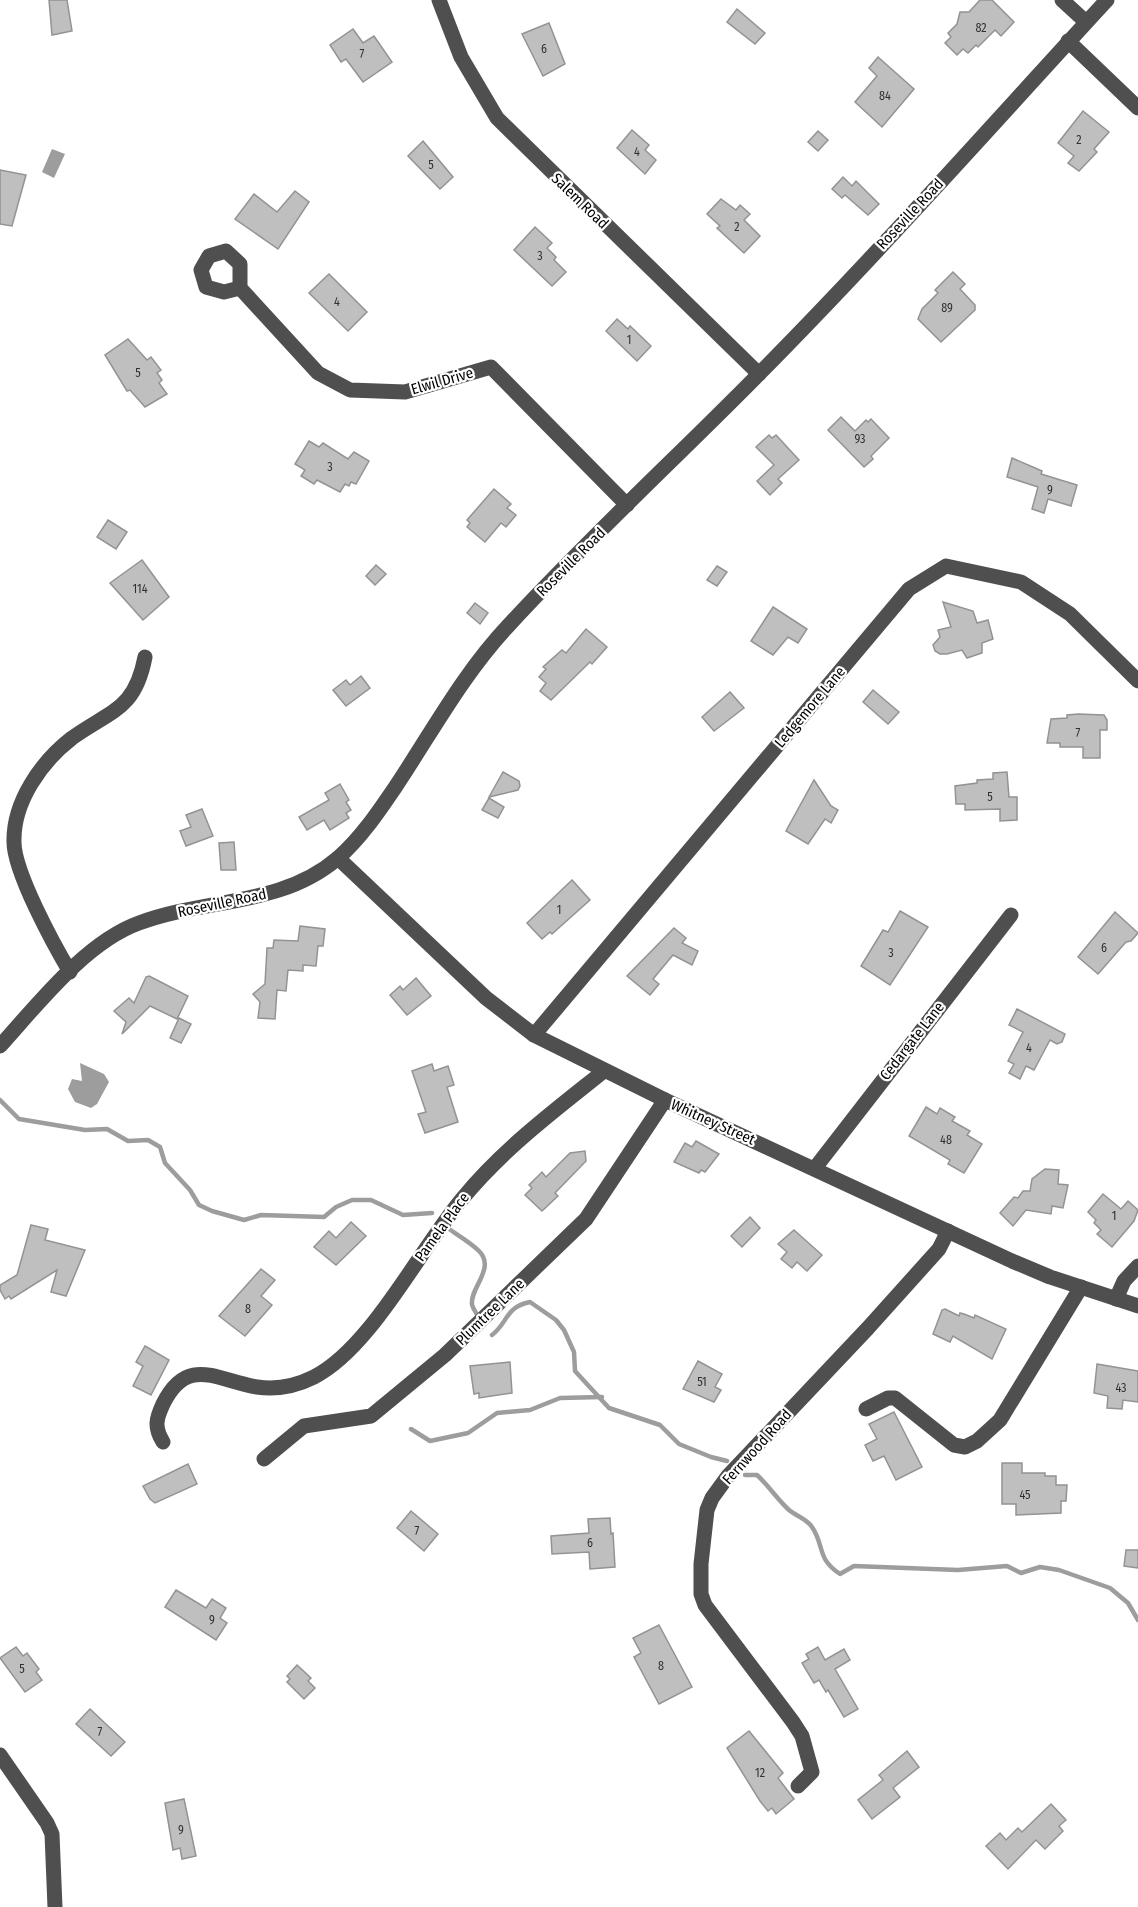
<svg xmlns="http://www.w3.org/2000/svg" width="1138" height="1907" font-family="'Fira Sans Condensed',sans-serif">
<rect width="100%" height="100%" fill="#fff"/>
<g fill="#9d9d9d">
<polygon points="52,149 65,154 54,178 42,172"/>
<polygon points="80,1063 104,1074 109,1082 97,1104 91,1108 75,1102 68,1089 72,1079 82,1081"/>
</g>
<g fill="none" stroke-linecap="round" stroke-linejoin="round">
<g stroke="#9d9d9d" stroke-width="4.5">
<polyline points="0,1100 19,1119 85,1130 107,1129 128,1141 148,1140 160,1147 165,1163 190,1190 199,1205 212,1211 244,1220 261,1215 324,1217 336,1207 352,1200 371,1200 403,1215 432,1213"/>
<path d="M449 1229C459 1236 471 1243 479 1251 496 1268 470 1288 472 1304 472 1308 477 1313 478 1317"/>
<path d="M492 1335C508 1323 505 1307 530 1302L556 1320 564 1330 574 1352 575 1371 609 1408 660 1425 679 1444 711 1457 727 1461"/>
<polyline points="411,1429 430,1441 468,1433 497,1413 530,1410 560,1398 602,1397"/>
<path d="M745 1475H757C769 1486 777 1499 789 1510 796 1516 807 1519 812 1527 825 1546 816 1558 840 1574L854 1566 958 1570 1007 1566 1021 1573 1040 1567 1059 1570 1110 1588 1128 1603 1138 1620"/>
</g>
</g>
<g fill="#bfbfbf" stroke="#939393" stroke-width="1.5">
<polygon points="49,0 67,0 72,31 52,35"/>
<polygon points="980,0 992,0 1014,22 1001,36 995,30 978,47 976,45 968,53 963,49 957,55 945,43 951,37 948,33 957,24 960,12 969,12"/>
<polygon points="737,9 765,33 755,44 727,22"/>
<polygon points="549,23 565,64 543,76 522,34"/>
<polygon points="353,29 363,43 374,36 392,62 363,82 346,59 341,62 330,45"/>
<polygon points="878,57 914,89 882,127 855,102 877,76 869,68"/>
<polygon points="1083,111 1109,132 1094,149 1097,152 1079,171 1068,163 1074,156 1058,143"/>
<polygon points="632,130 649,145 645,150 656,160 645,174 617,148"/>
<polygon points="818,131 828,140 818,151 808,142"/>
<polygon points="423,141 453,177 440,189 408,156"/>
<polygon points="0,170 26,175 12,226 0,224"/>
<polygon points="843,177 852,186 856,181 879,204 868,215 845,195 842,198 832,189"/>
<polygon points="295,191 309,202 278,249 235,219 254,194 277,212"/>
<polygon points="721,199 736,210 740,205 750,214 744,220 760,236 744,253 717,228 720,226 707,214"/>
<polygon points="535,227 552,243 547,248 556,257 554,260 566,272 552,286 514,250"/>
<polygon points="953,272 965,284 960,289 975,305 975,310 941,342 918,319 922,309 938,293 935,290"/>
<polygon points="329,274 367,312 348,331 309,293"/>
<polygon points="617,319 628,329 630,326 651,346 637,361 606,331"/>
<polygon points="128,339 147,360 151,357 161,370 157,373 162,380 159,383 167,394 145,407 130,390 127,391 105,355"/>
<polygon points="841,417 855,431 866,420 868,422 871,419 889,438 871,456 873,459 864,467 828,430"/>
<polygon points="769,435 772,438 776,435 799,460 778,479 782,483 770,495 757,481 774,465 756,447"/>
<polygon points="309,441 319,447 323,443 348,459 354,452 369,461 356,484 351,482 349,486 345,484 340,492 317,480 314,484 301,476 305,470 295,464"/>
<polygon points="1012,458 1042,471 1041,474 1077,485 1071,506 1048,499 1044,513 1032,509 1038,487 1007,477"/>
<polygon points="494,489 511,504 507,508 516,515 506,527 501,523 485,542 467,527 470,523 467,520"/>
<polygon points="108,520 127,532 116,549 97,537"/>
<polygon points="142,560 169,597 143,620 110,583"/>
<polygon points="376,565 386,574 375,585 366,576"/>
<polygon points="717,566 727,572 717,586 707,580"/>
<polygon points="943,602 973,611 977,623 988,620 993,639 982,643 982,653 967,658 962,650 947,654 940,654 935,651 933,645 940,637 938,630 951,627"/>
<polygon points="475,603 488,613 480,624 467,613"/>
<polygon points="773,607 807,629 798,643 788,637 773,655 751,641"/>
<polygon points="586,629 607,647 592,664 590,662 551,700 540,691 546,683 539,677 546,669 543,667 562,650 566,653"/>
<polygon points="361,676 370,688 346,706 333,690 346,680 350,685"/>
<polygon points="873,690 899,712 888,724 863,702"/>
<polygon points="730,692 744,708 714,731 702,717"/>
<polygon points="1078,714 1104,715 1107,720 1107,730 1100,730 1100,758 1083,758 1083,747 1060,747 1060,743 1047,743 1051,719 1067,718 1067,715"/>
<polygon points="503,772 519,781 520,786 518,790 489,797"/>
<polygon points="1007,772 1009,797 1017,797 1017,820 1000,821 1000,809 965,810 965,804 956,804 955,786 977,783 977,780 993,779 993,773"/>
<polygon points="814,780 831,806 838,810 831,823 825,819 808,844 786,831"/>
<polygon points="340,784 349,800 346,802 351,810 346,813 349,818 330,830 324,820 307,830 299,817 329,800 325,793"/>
<polygon points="489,798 504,807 498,818 482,810"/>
<polygon points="202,809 213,836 186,846 180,831 191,827 186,815"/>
<polygon points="234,842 236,870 221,870 219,843"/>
<polygon points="572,880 590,900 552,934 550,932 542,939 527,923"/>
<polygon points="900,911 928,927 890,985 861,966 883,930 888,932"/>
<polygon points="1115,912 1138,933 1131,941 1126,942 1098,974 1078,957"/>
<polygon points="300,926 325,929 323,946 318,946 316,966 303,965 303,971 288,970 286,991 277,990 275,1019 258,1018 260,1002 253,994 265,984 267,948 273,948 274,940 298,941"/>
<polygon points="674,928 686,938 682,943 698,951 692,965 673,955 653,979 659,984 650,995 627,976"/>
<polygon points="149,976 188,996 177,1019 150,1006 122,1034 126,1022 114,1011 129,998 134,1003 146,977"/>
<polygon points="416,978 431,996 407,1015 390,995 400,986 403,990"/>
<polygon points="1017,1009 1065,1034 1062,1042 1057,1044 1050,1040 1034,1070 1026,1066 1020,1079 1009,1073 1014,1064 1008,1061 1023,1032 1009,1025"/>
<polygon points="179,1018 191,1024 181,1043 170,1038"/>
<polygon points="432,1064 434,1071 448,1066 454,1085 447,1087 458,1122 425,1133 418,1114 426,1112 412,1071"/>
<polygon points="926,1107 937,1114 940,1108 955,1117 952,1121 970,1131 967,1135 982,1144 964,1173 948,1164 950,1160 909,1136"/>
<polygon points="696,1141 719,1154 705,1172 701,1170 699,1173 674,1162 685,1143 692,1147"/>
<polygon points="585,1151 586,1161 555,1193 558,1196 542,1211 525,1195 532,1188 529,1185 542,1172 546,1177 570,1153"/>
<polygon points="1045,1169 1059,1170 1058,1184 1068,1185 1063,1208 1052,1206 1051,1214 1026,1210 1013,1226 1000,1213 1014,1197 1018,1198 1023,1191 1030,1191 1032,1179"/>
<polygon points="1103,1194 1121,1209 1128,1201 1138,1210 1134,1221 1112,1247 1097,1234 1101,1230 1094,1223 1096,1220 1088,1212"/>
<polygon points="750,1217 760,1228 742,1247 731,1236"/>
<polygon points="351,1222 366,1236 336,1265 314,1247 329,1231 336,1238"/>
<polygon points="31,1225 48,1229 45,1240 85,1250 66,1296 51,1292 57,1270 11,1299 9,1296 5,1299 0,1290 0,1285 17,1275"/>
<polygon points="794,1230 822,1255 807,1271 797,1262 792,1268 781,1259 787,1252 778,1244"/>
<polygon points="261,1269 275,1280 261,1296 272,1305 245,1336 219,1316"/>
<polygon points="945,1309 959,1316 960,1313 964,1314 974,1318 975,1315 1006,1329 992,1359 953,1336 950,1342 933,1334 942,1310"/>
<polygon points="145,1346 169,1360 151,1395 133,1386 143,1366 136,1362"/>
<polygon points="698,1361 722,1374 715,1387 721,1390 714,1402 683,1389"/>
<polygon points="510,1362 512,1393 479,1398 479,1393 474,1394 470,1366"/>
<polygon points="1097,1364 1138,1371 1138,1402 1123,1400 1122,1409 1107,1408 1108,1396 1094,1393"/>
<polygon points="894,1412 922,1467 896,1480 884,1456 873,1461 865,1445 877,1439 869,1424"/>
<polygon points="1002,1463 1022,1463 1022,1473 1045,1473 1045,1476 1056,1476 1056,1485 1067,1485 1066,1501 1061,1501 1061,1513 1016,1515 1016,1504 1002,1504"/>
<polygon points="188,1464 197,1484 155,1503 150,1499 143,1486"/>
<polygon points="411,1511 438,1534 424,1551 397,1528"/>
<polygon points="610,1518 611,1534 613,1533 615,1567 590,1569 589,1552 552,1554 551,1536 589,1533 588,1519"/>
<polygon points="1126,1550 1138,1550 1138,1568 1124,1566"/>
<polygon points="176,1590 206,1608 212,1599 226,1608 220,1618 227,1623 216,1640 165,1607"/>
<polygon points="659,1625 692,1687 659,1704 634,1657 641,1653 633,1638"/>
<polygon points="16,1647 23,1656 27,1653 39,1669 36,1672 42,1680 25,1692 0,1658"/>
<polygon points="818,1647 825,1660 844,1649 850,1660 835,1669 858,1709 844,1717 828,1690 826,1692 819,1680 814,1683 802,1663 809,1659 806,1654"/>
<polygon points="297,1665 311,1678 308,1681 315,1688 304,1699 287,1682 290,1679 287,1676"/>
<polygon points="90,1709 125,1742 111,1756 76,1724"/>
<polygon points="749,1731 783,1773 778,1778 794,1799 776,1814 772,1808 768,1811 760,1801 727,1748"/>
<polygon points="907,1751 919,1767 893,1788 900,1797 872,1819 858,1800 883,1780 879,1775"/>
<polygon points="184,1799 196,1856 182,1859 180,1848 173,1850 165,1803"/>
<polygon points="1051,1804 1066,1820 1059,1826 1063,1831 1045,1849 1036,1840 1008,1869 986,1846 1000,1833 1006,1840 1018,1828 1022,1832"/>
</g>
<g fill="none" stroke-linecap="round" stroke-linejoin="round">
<g stroke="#4f4f4f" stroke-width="15">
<polyline points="439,0 461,57 497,118 759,374"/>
<polyline points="1062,0 1086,22"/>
<polyline points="1068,41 1138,108"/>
<polyline points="240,288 224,292 206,287 201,270 209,256 226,251 240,264 240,288 318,373 350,390 405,392 491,367 627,505"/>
<polyline points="338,858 486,998 534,1035 665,1100 1012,1261 1050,1277 1138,1306"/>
<path d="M70 972C54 945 14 872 14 842 13 802 41 762 72 738 111 710 135 710 145 657"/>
<polyline points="534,1035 909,589 946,566 1021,582 1070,614 1138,681"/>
<path d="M0 1046C38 1004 86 942 139 923 205 898 281 907 338 858 361 838 379 811 396 786 432 732 463 674 508 626 587 540 674 460 756 377 877 255 991 126 1107 0"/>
<polyline points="815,1168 1011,915"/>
<polyline points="1116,1299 1124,1281 1138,1266"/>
<polyline points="866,1409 888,1398 895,1398 954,1445 965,1447 977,1441 1000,1420 1081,1287"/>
<path d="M163 1442C154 1427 156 1419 163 1404 187 1355 216 1380 257 1387 277 1390 296 1386 314 1377 371 1348 420 1249 462 1199 503 1149 554 1111 604 1071"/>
<polyline points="264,1459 304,1426 371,1416 445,1355 586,1219 665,1100"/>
<polyline points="0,1755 47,1823 52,1834 55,1907"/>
<polyline points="798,1786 812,1772 802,1736 793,1722 705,1605 701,1594 701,1564 707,1510 712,1498 728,1476 868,1328 939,1249 948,1231"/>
</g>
</g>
<g text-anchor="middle" stroke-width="4.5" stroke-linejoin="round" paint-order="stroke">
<g font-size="12" fill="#303030">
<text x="981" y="32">82</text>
<text x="544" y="53">6</text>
<text x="362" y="58">7</text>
<text x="885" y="100">84</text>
<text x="1079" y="144">2</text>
<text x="637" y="156">4</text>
<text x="431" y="169">5</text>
<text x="737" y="231">2</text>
<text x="540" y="260">3</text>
<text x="337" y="306">4</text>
<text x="947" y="312">89</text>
<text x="629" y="344">1</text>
<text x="138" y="377">5</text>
<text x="860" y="443">93</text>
<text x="330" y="471">3</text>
<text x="1050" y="494">9</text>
<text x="140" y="593">114</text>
<text x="1078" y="737">7</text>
<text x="990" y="801">5</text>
<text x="559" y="914">1</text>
<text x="1104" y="952">6</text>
<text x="891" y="957">3</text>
<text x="1029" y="1052">4</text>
<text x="946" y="1144">48</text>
<text x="1114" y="1220">1</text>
<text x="248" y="1313">8</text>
<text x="702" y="1386">51</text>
<text x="1121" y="1392">43</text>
<text x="1025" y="1499">45</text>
<text x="417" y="1535">7</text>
<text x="590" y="1547">6</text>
<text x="212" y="1624">9</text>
<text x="661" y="1670">8</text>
<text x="22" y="1673">5</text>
<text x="100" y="1736">7</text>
<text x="760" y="1777">12</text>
<text x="181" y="1834">9</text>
</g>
<g font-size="15" fill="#000" stroke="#fff">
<text transform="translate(580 201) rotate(44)" y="5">Salem Road</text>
<text transform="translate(910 214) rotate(-47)" y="5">Roseville Road</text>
<text transform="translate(442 381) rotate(-16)" y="5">Elwil Drive</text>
<text transform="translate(571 562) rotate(-45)" y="5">Roseville Road</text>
<text transform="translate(810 707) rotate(-50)" y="5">Ledgemore Lane</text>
<text transform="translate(222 903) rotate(-12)" y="5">Roseville Road</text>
<text transform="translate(912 1041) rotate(-52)" y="5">Cedargate Lane</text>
<text transform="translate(713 1122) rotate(24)" y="5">Whitney Street</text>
<text transform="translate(442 1227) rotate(-54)" y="5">Pamela Place</text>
<text transform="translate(490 1312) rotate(-44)" y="5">Plumtree Lane</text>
<text transform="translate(757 1447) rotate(-48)" y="5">Fernwood Road</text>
</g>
</g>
</svg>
